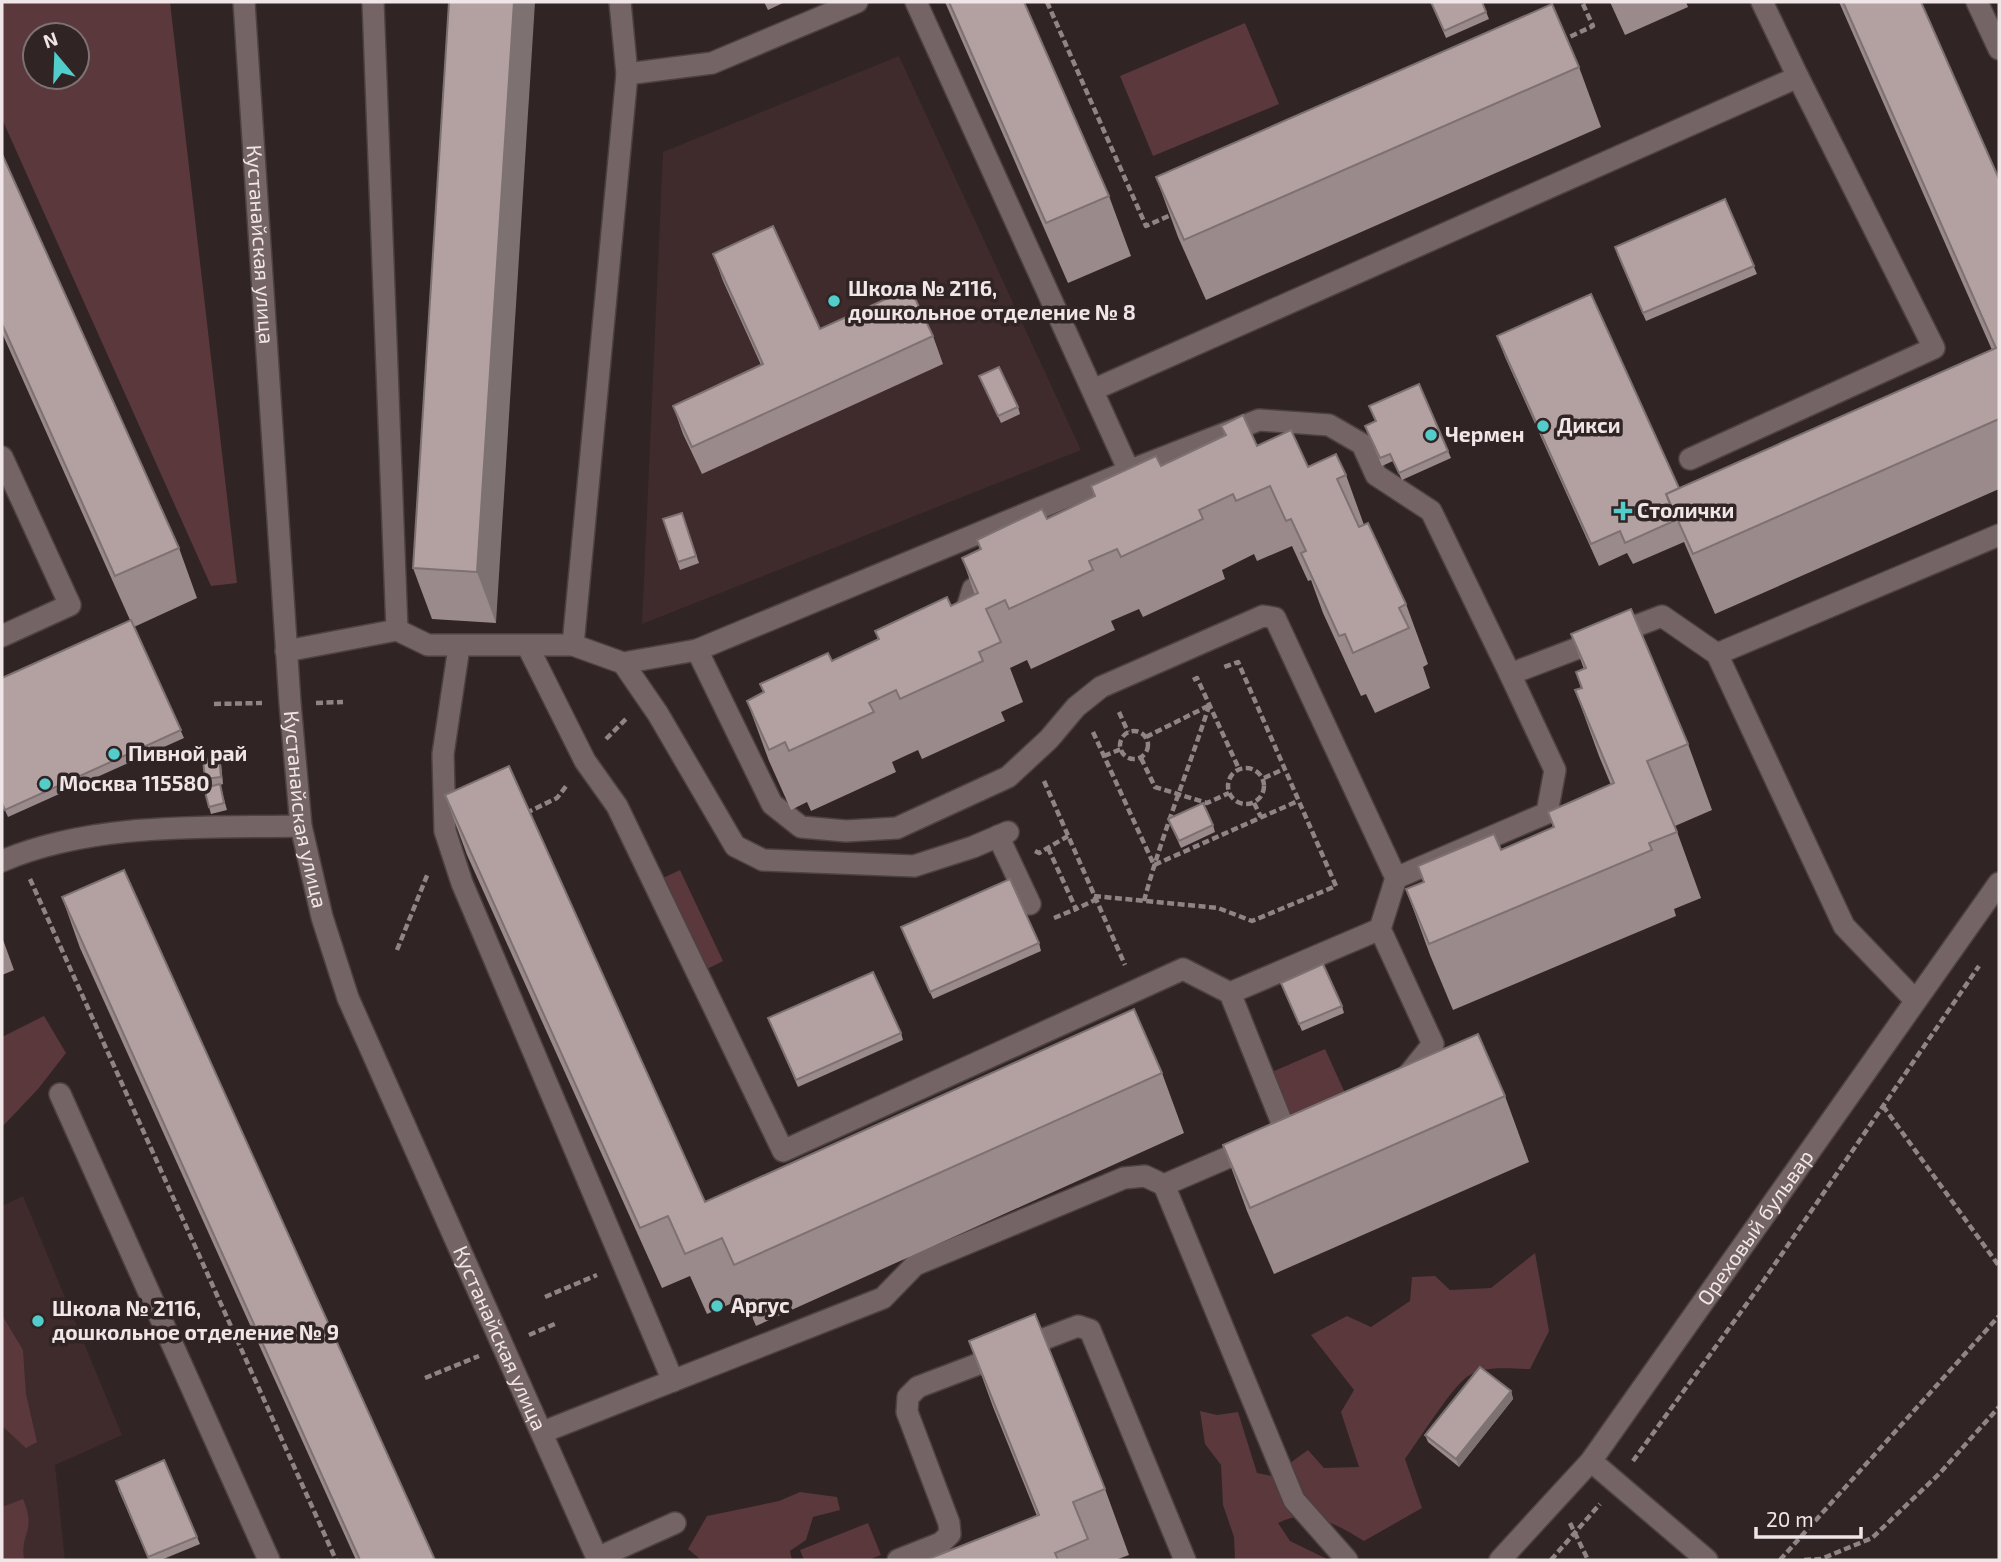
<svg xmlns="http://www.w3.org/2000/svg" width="2001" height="1562" font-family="'Exo 2',sans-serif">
<rect width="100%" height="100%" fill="#312425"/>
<g fill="#3f2a2c">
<polygon points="899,56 1081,450 642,624 663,152"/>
<polygon points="23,1196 122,1435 55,1465 65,1560 2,1560 2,1206"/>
</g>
<g fill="#5a383b" fill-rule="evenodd">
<path d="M2 2H170L237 583 211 586 2 119ZM77 35V77H35V35Z"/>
<polygon points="1245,23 1279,104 1153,156 1120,76"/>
<polygon points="680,870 723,961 705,970 661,879"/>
<polygon points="44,1016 66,1053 38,1089 2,1127 2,1037"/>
<polygon points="1325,1049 1345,1093 1291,1116 1272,1072"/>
<path d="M1535 1253 1549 1331 1530 1369C1511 1369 1488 1365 1470 1375 1454 1383 1418 1442 1405 1459L1422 1508 1364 1541C1338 1525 1308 1507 1278 1523L1290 1541 1329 1560H1235L1234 1537 1223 1505 1221 1465 1205 1444 1200 1411 1217 1415 1238 1412 1257 1473 1272 1476 1308 1450 1324 1468 1359 1467 1341 1412 1354 1390 1311 1335 1347 1316 1371 1327 1410 1301 1412 1277 1435 1276 1450 1290 1491 1288Z"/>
<polygon points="2,1315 23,1350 26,1394 37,1442 26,1448 2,1426"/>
<polygon points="800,1492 837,1497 840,1510 813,1517 806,1540 790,1551 792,1560 701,1560 688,1549 707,1516 779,1501"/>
<path d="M23 1499C37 1532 20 1531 24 1560H2V1507Z"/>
<polygon points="868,1523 881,1555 868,1560 804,1560 800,1550"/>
</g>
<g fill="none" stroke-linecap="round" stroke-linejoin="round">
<defs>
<g id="minor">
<path id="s1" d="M244 2 290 703 301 826 322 917 348 998 598 1560"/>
<polyline points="373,2 397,630"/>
<polyline points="1977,2 1999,49"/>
<polyline points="627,74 712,63 857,2"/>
<polyline points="1095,389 1798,77 1762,2"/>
<polyline points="2,457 70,605 2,636"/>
<polyline points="1690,459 1934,348 1798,77"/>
<polyline points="1131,470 1259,420 1329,425 1362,444 1376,475 1431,511 1510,674 1662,616 1717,654 1844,926 1915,1000"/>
<polyline points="962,624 973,589 999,577"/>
<polyline points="573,645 627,74 620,2"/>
<polyline points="459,647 443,754 445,831 462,883 673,1381"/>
<polyline points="528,647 585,761 617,806 783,1151 1183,969 1230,993 1380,929"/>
<polyline points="697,650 772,804 801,827 846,831 897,828 1008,777 1049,739 1076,707 1101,687 1263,616 1275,618 1396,878 1380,929 1433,1044 1404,1080"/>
<polyline points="286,651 397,630 428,645 573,645 623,663 697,650 1129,471 916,2"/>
<polyline points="1717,654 1999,535"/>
<polyline points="623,663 658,714 735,846 763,860 914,866 973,847 1008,832"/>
<polyline points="998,836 1030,904"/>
<path d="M2 861C94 822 202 828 301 826"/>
<polyline points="1396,878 1547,813 1555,770 1510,674"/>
<polyline points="1230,993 1286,1133"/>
<polyline points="60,1094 269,1560"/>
<polyline points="1164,1185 1294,1500 1347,1560"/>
<polyline points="543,1432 883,1298 915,1265 1124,1178 1145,1176 1164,1185 1252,1147"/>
<polyline points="1591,1461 1707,1560"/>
<polyline points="597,1558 675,1523"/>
<polyline points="898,1560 941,1543 950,1534 949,1523 907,1412 908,1397 918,1387 1078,1326 1090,1330 1185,1560"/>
<path id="s2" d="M1500 1560 1591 1461 1999 883"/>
</g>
</defs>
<use href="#minor" stroke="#4d4142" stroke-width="24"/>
<g stroke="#908586" stroke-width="4.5" stroke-dasharray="7 3.5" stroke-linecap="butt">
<polyline points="1047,2 1146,226 1173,214"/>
<polyline points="1561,41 1593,26 1582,2"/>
<polyline points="1193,680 1197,678 1239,769"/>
<polyline points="316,703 343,702"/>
<polyline points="214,704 262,703"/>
<polyline points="1119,712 1128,732"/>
<circle cx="1134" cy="745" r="14"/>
<polyline points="1093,732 1154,865 1298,801"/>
<polyline points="1146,737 1210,705"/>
<polyline points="606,739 627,718"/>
<polyline points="1104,756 1121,749"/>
<polyline points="1141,758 1155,787 1207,803 1229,793"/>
<circle cx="1246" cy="786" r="18"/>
<polyline points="1264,778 1284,769"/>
<polyline points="1044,781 1125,965"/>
<polyline points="1254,803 1261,817"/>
<polyline points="526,813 557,798 567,785"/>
<polyline points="1048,848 1076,909 1095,900"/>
<polyline points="1035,851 1039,853 1068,836"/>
<polyline points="30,879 336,1560"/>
<polyline points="1094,896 1218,908 1252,921 1336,886 1238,662 1224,667"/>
<path d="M1144 901C1162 834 1188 771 1209 706"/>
<polyline points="1054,918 1076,909"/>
<polyline points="397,950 428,873"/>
<polyline points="1883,1106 1999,1266"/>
<polyline points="545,1297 597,1275"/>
<polyline points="529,1335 557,1323"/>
<polyline points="425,1378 479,1356"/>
<polyline points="1633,1461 1764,1280 1979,966"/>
<polyline points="1570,1523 1588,1560"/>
<polyline points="1551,1560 1600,1504"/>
<polyline points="1780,1560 1999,1316"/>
<polyline points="1804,1560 1821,1559 1872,1538 1939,1474 1999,1407"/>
</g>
<use href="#minor" stroke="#746465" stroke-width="21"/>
</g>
<g fill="#9a8a8b">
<polygon points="449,2 496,623 432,619 413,568"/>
<polygon points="764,2 785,2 768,10"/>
<polygon points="945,2 1024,2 1109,196 1131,256 1068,283"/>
<polygon points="1431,2 1482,2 1489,19 1446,38"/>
<polygon points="1610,2 1686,2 1688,7 1625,35"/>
<polygon points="1839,2 1921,2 1999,179 1999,489 1715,614 1684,542 1633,564 1627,553 1599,566 1505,357 1497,336 1679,488 1992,350"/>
<polygon points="1579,67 1601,127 1206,300 1178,237 1156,177"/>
<polygon points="2,154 179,548 197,598 134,627 184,738 8,817 2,804 2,678 130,620 2,333"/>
<polygon points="1725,199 1757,274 1646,321 1617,254"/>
<polygon points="713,254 820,329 933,336 943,364 702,474 683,434 673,406 761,365 723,281"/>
<polygon points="979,376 1018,407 1020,414 1001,423"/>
<polygon points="1221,426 1257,446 1308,467 1346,475 1364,525 1406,604 1428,664 1423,667 1430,688 1375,713 1366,694 1361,696 1323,613 1311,580 1308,581 1292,546 1257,561 1254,554 1222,570 1225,579 1143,617 1139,609 1111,621 1115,630 1031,669 1027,660 1010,668 1023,702 1001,712 1005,721 922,759 918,750 892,762 896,772 811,811 807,802 791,810 769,761 747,701 764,693 760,684 832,661 878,639 875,631 951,606 975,595 962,558 980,550 977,540 1047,519 1094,497 1091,486 1161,466 1225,436"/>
<polygon points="1365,426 1448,451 1451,458 1402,480 1393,461 1382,466"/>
<polygon points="682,513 699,563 680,570 663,519"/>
<polygon points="1571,634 1688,744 1712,810 1675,826 1701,898 1674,909 1676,916 1453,1010 1430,955 1406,889 1424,882 1418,866 1501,850 1553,827 1548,812 1611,785 1599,756 1575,690 1581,688 1576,672 1584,669"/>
<polygon points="221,764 223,784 220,785 227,810 211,814 209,807 215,785 208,786 205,779"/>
<polygon points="445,795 705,1202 1162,1073 1184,1133 756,1326 744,1298 707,1314 690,1276 662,1288 467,855"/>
<polygon points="1168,819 1213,825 1215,832 1181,848"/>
<polygon points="62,897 435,1560 356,1560 80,948"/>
<polygon points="901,927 1039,943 1041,951 933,999"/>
<polygon points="2,937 14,970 2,975"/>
<polygon points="1284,990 1342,1006 1344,1013 1302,1031"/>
<polygon points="768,1018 901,1033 903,1040 798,1087"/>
<polygon points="1505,1096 1529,1162 1274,1274 1247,1211 1223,1145"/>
<polygon points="969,1341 1105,1489 1129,1555 1115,1560 926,1560 1037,1516 993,1407"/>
<polygon points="1511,1391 1513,1399 1459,1467 1428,1442 1425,1435"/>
<polygon points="118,1489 197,1537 200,1544 161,1560 149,1560"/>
</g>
<g fill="#7d7171">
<polygon points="514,2 535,2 496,623 477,572"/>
<polygon points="219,757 221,764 223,784 221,777"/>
<polygon points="1511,1391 1513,1399 1459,1467 1456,1459"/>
</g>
<g fill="#b3a1a2" stroke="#7d7171" stroke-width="2">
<polygon points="449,2 514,2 477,572 413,568"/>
<polygon points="949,2 1024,2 1109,196 1046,223"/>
<polygon points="1431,2 1482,2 1486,12 1444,31"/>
<polygon points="1843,2 1921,2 1999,179 1999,419 1693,554 1666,494 1996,348"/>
<polygon points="1552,4 1579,67 1184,240 1156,177"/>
<polygon points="2,154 179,548 115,576 2,324"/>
<polygon points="1725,199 1754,266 1643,313 1615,247"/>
<polygon points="773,226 820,329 910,288 933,336 692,447 673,406 763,364 713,254"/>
<polygon points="1591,294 1679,488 1666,494 1676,520 1625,543 1620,531 1591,544 1497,336"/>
<polygon points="999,367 1018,407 998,416 979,376"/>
<polygon points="1419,384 1448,451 1399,473 1390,454 1380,458 1365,426 1376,421 1369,406"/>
<polygon points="1243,415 1257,446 1291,430 1308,467 1336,454 1346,475 1337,479 1359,527 1368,523 1406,604 1399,608 1409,628 1353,653 1345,634 1339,636 1301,553 1306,551 1291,519 1286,521 1270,486 1236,501 1233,494 1199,510 1203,519 1121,557 1117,549 1089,561 1093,570 1009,609 1005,600 986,609 1001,642 979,652 983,661 900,699 896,690 869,703 874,712 789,751 785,742 769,750 747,701 764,692 760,684 828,653 832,661 879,639 875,631 947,597 951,606 978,593 962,558 981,549 977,540 1042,509 1047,519 1095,496 1091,486 1156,456 1161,466 1226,435 1221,426"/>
<polygon points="682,513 696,556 678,562 663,519"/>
<polygon points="1631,609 1688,744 1647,761 1677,832 1649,843 1652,850 1429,944 1406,889 1424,882 1418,866 1494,834 1501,850 1554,827 1548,812 1614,783 1575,690 1582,688 1576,672 1586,668 1571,634"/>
<polygon points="131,620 181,730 5,810 2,803 2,678"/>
<polygon points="219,757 221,777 205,779 203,759"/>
<polygon points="509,766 705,1202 1134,1009 1162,1073 734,1265 722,1238 685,1254 668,1216 640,1228 445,795"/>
<polygon points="220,784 224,803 209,807 204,788"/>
<polygon points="1203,803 1213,825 1179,841 1168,819"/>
<polygon points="124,870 435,1560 360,1560 62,897"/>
<polygon points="1010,879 1039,943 930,992 901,927"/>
<polygon points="1323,964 1342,1006 1299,1024 1281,983"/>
<polygon points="873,972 901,1033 796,1080 768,1018"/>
<polygon points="1478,1034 1505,1096 1250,1208 1223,1145"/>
<polygon points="1035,1314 1105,1489 1073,1502 1088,1539 1055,1553 1058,1560 926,1560 1039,1515 969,1341"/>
<polygon points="1480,1367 1511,1391 1456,1459 1425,1435"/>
<polygon points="164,1460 197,1537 148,1557 116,1481"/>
</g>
<g fill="#53cdca" stroke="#312425" stroke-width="2.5">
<circle cx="834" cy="301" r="7"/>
<circle cx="1543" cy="426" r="7"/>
<circle cx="1431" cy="435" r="7"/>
<path d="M1619.5 500.5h7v7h7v7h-7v7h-7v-7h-7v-7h7z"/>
<circle cx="114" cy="754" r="7"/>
<circle cx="45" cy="784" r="7"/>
<circle cx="717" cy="1306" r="7"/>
<circle cx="38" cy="1321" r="7"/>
</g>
<g text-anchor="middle" stroke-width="7" stroke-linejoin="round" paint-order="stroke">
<g font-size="21" fill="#f0e6e7" stroke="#312425">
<text dy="7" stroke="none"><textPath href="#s1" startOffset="243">Кустанайская улица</textPath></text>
<text dy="7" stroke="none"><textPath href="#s1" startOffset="810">Кустанайская улица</textPath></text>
<text dy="7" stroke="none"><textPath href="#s2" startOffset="420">Ореховый бульвар</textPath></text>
<text dy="7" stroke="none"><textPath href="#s1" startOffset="1377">Кустанайская улица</textPath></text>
</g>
<g font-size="21" font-weight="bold" fill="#f0e6e7" stroke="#312425" text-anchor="start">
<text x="848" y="296">Школа № 2116,<tspan x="848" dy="24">дошкольное отделение № 8</tspan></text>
<text x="1557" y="433">Дикси</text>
<text x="1445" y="442">Чермен</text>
<text x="1637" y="518">Столички</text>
<text x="128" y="761">Пивной рай</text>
<text x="59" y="791">Москва 115580</text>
<text x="731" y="1313">Аргус</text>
<text x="52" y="1316">Школа № 2116,<tspan x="52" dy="24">дошкольное отделение № 9</tspan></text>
</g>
</g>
<rect width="2001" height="1562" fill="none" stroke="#f0e6e7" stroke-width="7"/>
<g transform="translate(56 56) rotate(341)"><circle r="33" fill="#312425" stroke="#7d7273" stroke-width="2"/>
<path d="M0-5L12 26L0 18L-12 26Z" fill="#53cdca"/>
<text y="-10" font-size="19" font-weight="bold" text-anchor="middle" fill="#f0e6e7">N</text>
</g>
<path d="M1756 1527v10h105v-10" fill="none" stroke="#f0e6e7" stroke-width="3.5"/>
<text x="1766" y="1527" font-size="21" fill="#f0e6e7" stroke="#312425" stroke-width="5" paint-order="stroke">20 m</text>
</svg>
